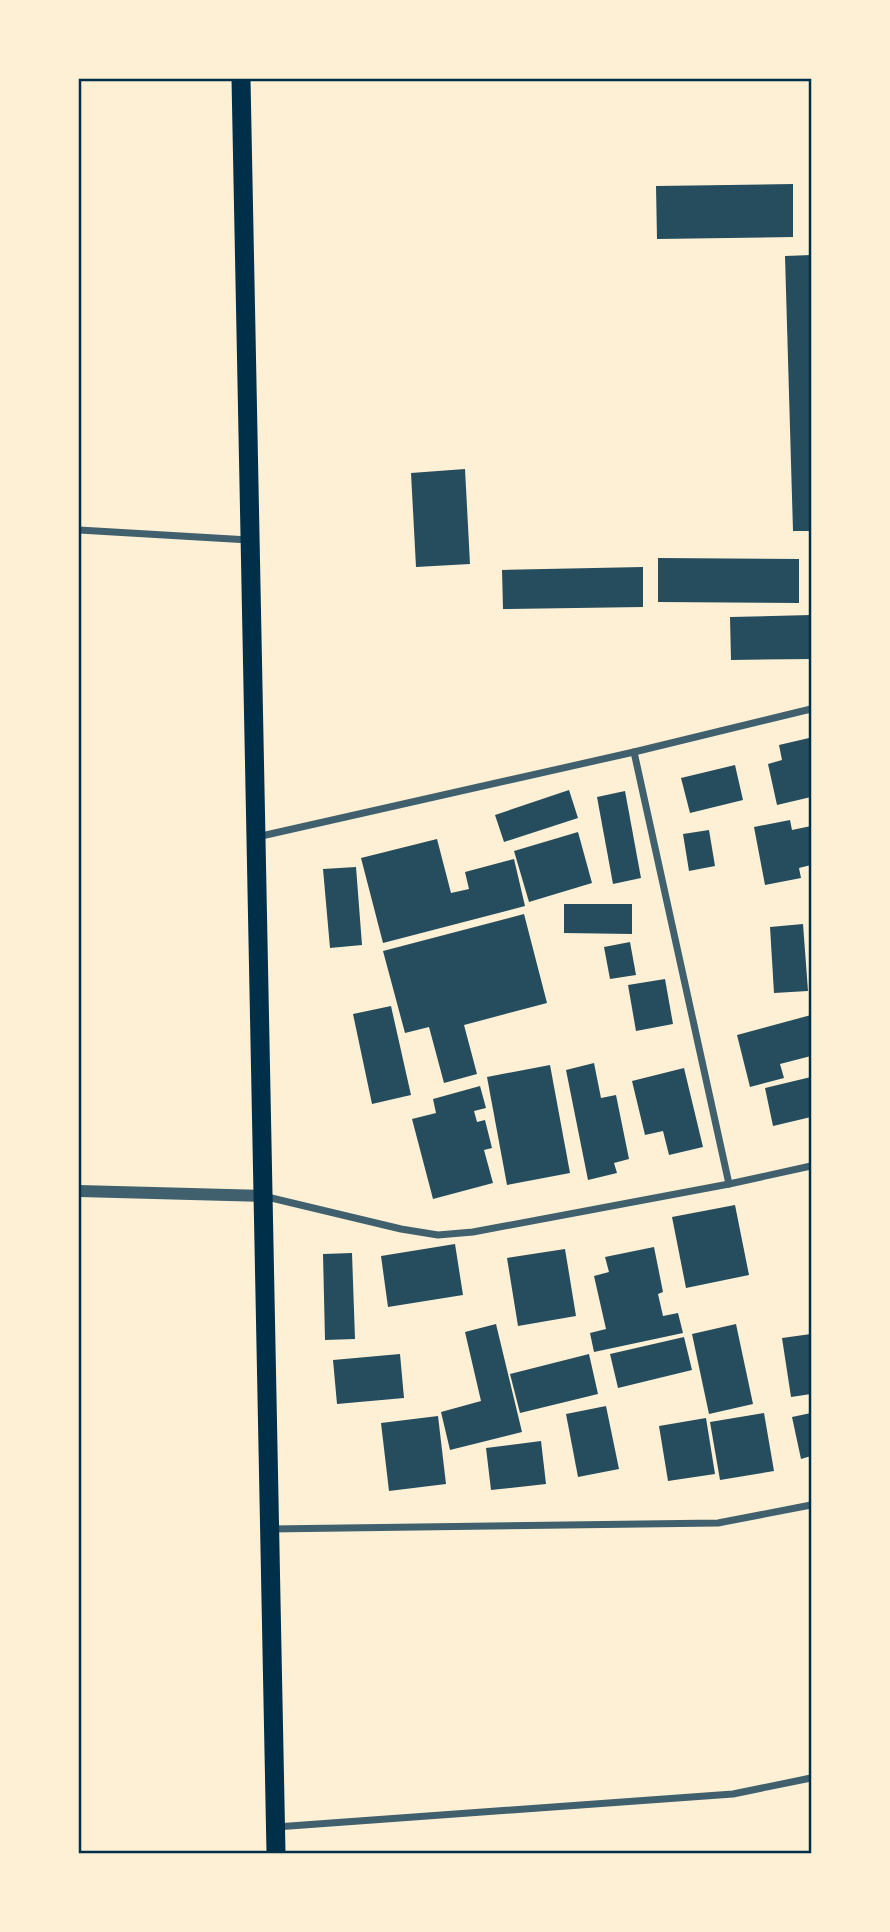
<svg xmlns="http://www.w3.org/2000/svg" width="890" height="1932" font-family="'PT Sans Narrow',sans-serif">
<rect width="100%" height="100%" fill="#fdf0d5"/>
<g fill="#264d5e">
<polygon points="793,184 793,237 657,239 656,186"/>
<polygon points="811,255 811,531 793,531 785,256"/>
<polygon points="465,469 470,564 416,567 411,473"/>
<polygon points="658,558 799,559 799,603 658,602"/>
<polygon points="643,567 643,607 503,609 502,570"/>
<polygon points="811,615 811,659 731,660 730,617"/>
<polygon points="809,738 811,738 811,797 777,805 768,764 782,760 779,745"/>
<polygon points="735,765 743,800 690,813 681,778"/>
<polygon points="569,790 578,818 504,842 495,815"/>
<polygon points="625,791 641,878 613,884 597,797"/>
<polygon points="790,820 792,830 811,826 811,865 799,868 801,878 765,885 754,827"/>
<polygon points="709,830 715,866 689,871 683,834"/>
<polygon points="578,832 592,883 529,902 514,851"/>
<polygon points="437,839 451,893 469,889 465,872 514,859 525,906 383,943 361,858"/>
<polygon points="356,867 362,945 330,948 323,869"/>
<polygon points="564,904 632,904 632,934 564,933"/>
<polygon points="524,914 547,1003 464,1025 477,1074 444,1083 429,1027 405,1033 383,951"/>
<polygon points="803,924 808,991 774,993 770,927"/>
<polygon points="630,942 636,975 610,979 604,947"/>
<polygon points="665,979 673,1024 636,1031 628,985"/>
<polygon points="391,1006 411,1095 372,1104 353,1014"/>
<polygon points="811,1015 811,1056 780,1064 784,1078 750,1087 737,1035"/>
<polygon points="594,1063 601,1098 616,1095 629,1159 614,1163 617,1173 588,1180 566,1070"/>
<polygon points="550,1065 570,1173 507,1185 487,1077"/>
<polygon points="684,1068 703,1147 669,1155 663,1131 645,1135 632,1081"/>
<polygon points="811,1077 811,1117 773,1126 765,1088"/>
<polygon points="480,1086 486,1108 474,1111 477,1122 485,1120 492,1148 484,1150 493,1183 433,1199 412,1119 436,1113 433,1099"/>
<polygon points="735,1205 749,1275 686,1288 672,1217"/>
<polygon points="455,1244 463,1295 388,1307 381,1256"/>
<polygon points="654,1247 663,1292 658,1294 663,1316 678,1313 683,1333 594,1352 590,1333 606,1329 594,1276 609,1272 605,1257"/>
<polygon points="565,1249 576,1316 518,1326 507,1258"/>
<polygon points="352,1253 355,1339 325,1340 323,1254"/>
<polygon points="496,1324 522,1432 450,1450 441,1412 481,1401 465,1332"/>
<polygon points="736,1324 753,1404 709,1414 692,1334"/>
<polygon points="811,1334 811,1394 791,1397 782,1338"/>
<polygon points="684,1337 692,1370 618,1388 610,1354"/>
<polygon points="400,1354 404,1398 337,1404 333,1360"/>
<polygon points="589,1354 598,1394 520,1413 510,1374"/>
<polygon points="606,1406 619,1469 578,1477 566,1414"/>
<polygon points="764,1413 774,1471 720,1480 710,1422"/>
<polygon points="811,1413 811,1456 801,1459 792,1417"/>
<polygon points="438,1416 446,1484 389,1491 381,1423"/>
<polygon points="706,1418 715,1474 668,1481 659,1426"/>
<polygon points="541,1441 546,1484 491,1490 486,1448"/>
</g>
<g fill="none" stroke-linecap="round" stroke-linejoin="round">
<g stroke="#3f606c" stroke-width="7">
<polyline points="79,530 249,540"/>
<polyline points="634,752 729,1184"/>
<polyline points="257,837 634,752 811,709"/>
<polyline points="263,1196 401,1229 438,1235 473,1232 729,1184 811,1166"/>
<polyline points="270,1529 718,1523 811,1505"/>
<polyline points="276,1827 733,1794 811,1778"/>
</g>
<polyline stroke="#3f606c" stroke-width="12" points="79,1191 263,1196"/>
<polyline stroke="#003049" stroke-width="19" points="241,79 276,1853"/>
</g>
<rect width="890" height="1932" fill="none" stroke="#fdf0d5" stroke-width="161"/>
<rect x="80" y="80" width="730" height="1772" fill="none" stroke="#003049" stroke-width="2.5"/>
</svg>
